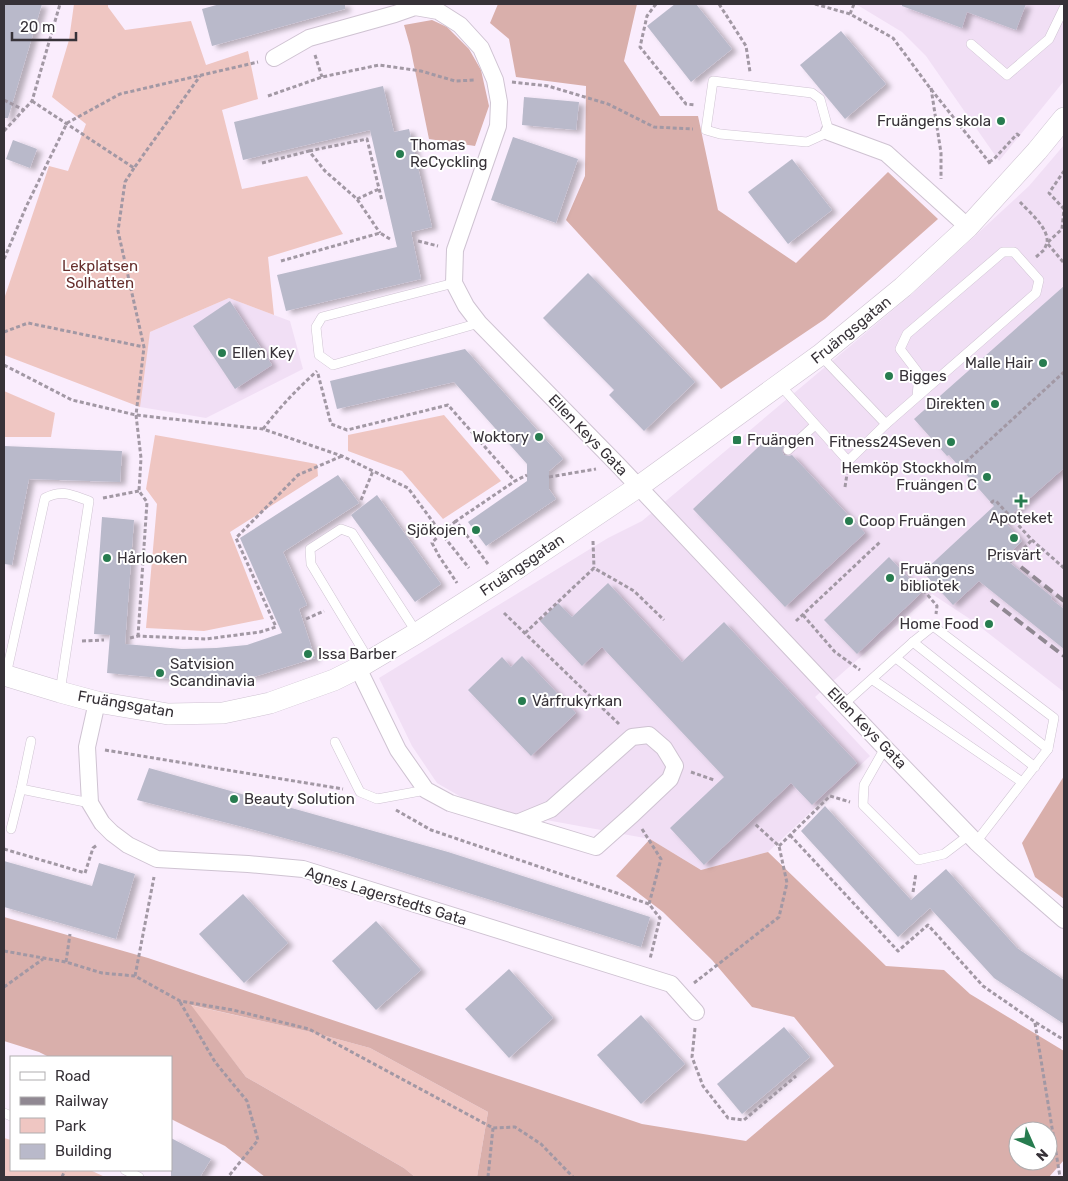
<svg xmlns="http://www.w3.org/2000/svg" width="1068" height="1181" font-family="Rubik,sans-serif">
<defs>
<filter id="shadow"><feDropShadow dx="5.5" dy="3" stdDeviation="2.5" flood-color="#0004"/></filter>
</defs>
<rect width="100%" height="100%" fill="#faedfd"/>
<g fill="#f1dff5">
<polygon points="853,4 1064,4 1064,81 999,161 926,56 902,32 859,6"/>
<polygon points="1064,145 1064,692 970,619 932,594 815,697 870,756 768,852 701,870 650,839 480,808 437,783 412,746 379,678 608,538 642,521 912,294 1029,186"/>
<polygon points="229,298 290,321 303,369 206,418 140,407 139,395 150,332"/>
</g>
<g fill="#efc6c2">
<polygon points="74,4 108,4 108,7 125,30 191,21 206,65 248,51 258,99 222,110 242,189 307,176 343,234 268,257 274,315 229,298 150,332 140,407 4,355 4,299 49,166 68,171 86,124 52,97 69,40"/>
<polygon points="4,391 55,413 51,437 4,437"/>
<polygon points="444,415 501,481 443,519 402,471 348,451 348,435"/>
<polygon points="155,435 317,464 318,476 230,532 264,619 204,631 146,628 157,504 146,489"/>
<polygon points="190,1005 311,1032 370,1048 488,1112 477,1177 415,1177 404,1168 246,1077"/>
<polygon points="4,1138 11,1140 11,1170 90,1170 105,1177 4,1177"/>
</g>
<g fill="#d9afab" fill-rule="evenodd">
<polygon points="498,4 637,4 624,61 660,116 698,116 718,210 796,263 888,172 938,219 825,319 721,389 566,220 585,176 586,86 516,77 509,39 490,23"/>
<polygon points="432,20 447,27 469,49 481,70 489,106 475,146 429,139 410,46 404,25"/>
<polygon points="1064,776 1064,899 1035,877 1022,843"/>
<path d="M650 839 701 870 768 852 886 966 944 970 970 994 1064 1051V1160L1049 1177H477L488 1112 370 1048 311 1032 191 1005 246 1077 404 1168 415 1177H265L225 1146 171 1119V1057H49L39 1052 4 1041V917L148 958 642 1124 746 1141 834 1066 794 1017 752 1007 712 960 663 912 616 876ZM1018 1131H1048V1161H1018Z"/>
</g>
<g fill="#b9b9ca" filter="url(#shadow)">
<polygon points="4,4 42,4 8,118 4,118"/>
<polygon points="220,4 345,4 345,9 212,46 202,9"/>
<polygon points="675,4 696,4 732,49 691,82 647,26"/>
<polygon points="902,4 1026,4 1016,30 967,12 962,28 902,6"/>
<polygon points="841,31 886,84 845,119 800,65"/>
<polygon points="383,86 394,132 409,129 432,227 411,232 421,279 286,311 277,275 397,247 370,130 243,160 234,122"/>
<polygon points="524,97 579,102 576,130 522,125"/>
<polygon points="513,137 578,159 556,223 491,200"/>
<polygon points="13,140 37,149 30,168 6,159"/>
<polygon points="792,159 832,210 788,244 748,192"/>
<polygon points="588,273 643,328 695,382 644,431 609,395 614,390 543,318"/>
<polygon points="1064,286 1064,468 1004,521 1022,541 1004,558 1052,597 1051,599 1064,609 1064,649 979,581 953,605 923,572 994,506 949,455 947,456 914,419"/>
<polygon points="230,301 272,365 235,389 193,326"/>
<polygon points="465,349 563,459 549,471 549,489 556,499 486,546 468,522 527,481 527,464 454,382 337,409 330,381"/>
<polygon points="772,434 784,446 782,451 784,455 789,456 792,455 865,533 785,607 693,509"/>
<polygon points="4,446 122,451 120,482 29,479 12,565 4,564"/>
<polygon points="338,475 359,503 283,552 307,605 299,609 315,658 257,676 219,681 182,680 107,673 110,635 94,634 102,517 134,520 125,644 182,649 216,648 247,645 282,633 240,538"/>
<polygon points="377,495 441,584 415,602 351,515"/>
<polygon points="889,557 922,592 857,654 824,620"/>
<polygon points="608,583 682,662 724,622 857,763 812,805 791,783 704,865 670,828 724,777 602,647 582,666 540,621 558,603 572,617"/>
<polygon points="522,656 576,713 531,756 468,690 502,657 511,667"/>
<polygon points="149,768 448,852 650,917 641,947 343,854 247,828 137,800"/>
<polygon points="825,806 911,900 946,869 1017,948 1064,980 1064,1024 994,978 930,908 898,937 801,831"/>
<polygon points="4,861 92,886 99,863 135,874 116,939 4,907"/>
<polygon points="243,894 288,943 244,983 199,934"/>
<polygon points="376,921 421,970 376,1010 332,961"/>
<polygon points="509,969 553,1018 509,1058 465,1009"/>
<polygon points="641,1015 685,1064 641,1104 597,1055"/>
<polygon points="784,1027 810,1057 742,1114 717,1084"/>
<polygon points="171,1138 211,1159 200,1177 171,1177"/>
</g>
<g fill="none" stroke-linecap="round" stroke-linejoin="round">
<defs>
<g id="service">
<polyline points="971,44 1007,75 1049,39 1064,8"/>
<polygon points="713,81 812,93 820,99 829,132 807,142 720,134 706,130"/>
<polyline points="454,283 322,317 316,327 319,355 333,365 479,323"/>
<polyline points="821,356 886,424"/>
<polyline points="780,385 848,461 886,424 1036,293 1039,280 1014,252 1003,252 907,334 900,349 919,374 917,397"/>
<polyline points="788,450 815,425"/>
<polyline points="913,642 1048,749"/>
<polyline points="896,658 1035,767"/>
<polyline points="370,662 311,564 310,549 341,529 352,533 417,633"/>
<path d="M6 675 45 498C62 489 72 495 89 501L60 692"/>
<polyline points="873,680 1022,782"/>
<polyline points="844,704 913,642 933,626 1054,718 1048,749 976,842"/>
<polyline points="31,741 21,789 90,803"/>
<polyline points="335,742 360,792 377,799 426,790"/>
<polyline points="885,748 864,785 863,805 918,860 944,854 969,835"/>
<polyline points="11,829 21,789"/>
<polyline points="4,1113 11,1116"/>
<polyline points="125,1170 139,1177"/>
</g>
<g id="minor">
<polyline points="274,58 309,38 395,14 415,7 438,11 460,25 481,48 495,80 499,102 498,126 455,250 454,283 466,306 479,323 618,465 885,748 976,842 1002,866 1064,920"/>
<polyline points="829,132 886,153 968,227"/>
<polyline points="358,668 398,750 426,790 450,803 596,847 633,814 670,779 675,766 664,748 649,735 632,737 551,809 517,823"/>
<polyline points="97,702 87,747 90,803 102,823 112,833 128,845 157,859 248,864 303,869 671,984 696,1012"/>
</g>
<polyline id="tertiary" points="4,675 60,692 97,702 168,714 223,713 270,703 334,680 358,668 417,633 500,580 638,487 820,355 903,287 968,227 1037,151 1064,118"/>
</defs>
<use href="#service" stroke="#cfc3d2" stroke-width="10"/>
<use href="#minor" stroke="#cfc3d2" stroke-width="18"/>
<use href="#tertiary" stroke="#cfc3d2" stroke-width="22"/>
<g stroke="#a298a4" stroke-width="3" stroke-dasharray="4 2.5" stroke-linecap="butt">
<polyline points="656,4 647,16 640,47 686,104 695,105"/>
<polyline points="719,4 746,46 750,72"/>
<polyline points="815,4 850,14 893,38 930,88 989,162 991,166"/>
<polyline points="850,14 854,4"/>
<polyline points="315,55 322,77"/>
<polyline points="512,82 548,86 608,104 654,127 693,129"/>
<polyline points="931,88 941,153 941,179"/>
<polyline points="268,96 322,77 379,65 421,71 455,81 476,80"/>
<polyline points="4,100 24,110"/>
<polyline points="32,101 134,168 200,76"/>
<polyline points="4,131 32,101 60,4"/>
<polyline points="309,151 367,139 382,201"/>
<polyline points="989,162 994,159 1017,134 1021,137"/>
<polyline points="262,163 309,151 325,171 357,199 380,233"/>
<polyline points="134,168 125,182 118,231 144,347 136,415 141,458 139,491 147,502 138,636"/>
<polyline points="357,199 379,189"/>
<path d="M1020 202C1030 213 1049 228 1047 243L1064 263"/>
<polyline points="418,241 438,246"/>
<polyline points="1036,257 1044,250 1047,243 1062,229 1064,209 1049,193 1064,171"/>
<polyline points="4,259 26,207 67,123 120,94 258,62"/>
<polyline points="281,261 380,233 390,239"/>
<polyline points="4,332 28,323 144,347"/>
<polyline points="4,365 72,400 136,415 263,429 342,456 408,488 441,533 469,568"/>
<polyline points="318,374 331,424 347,430 448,405 515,481"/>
<path d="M263 429C279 408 297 389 317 371"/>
<polyline points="956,471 1064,372"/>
<polyline points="549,477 596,469"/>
<polyline points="845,487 847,474"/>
<polyline points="103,498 139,491"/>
<polyline points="361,500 373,471"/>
<polyline points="991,503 993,501 996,501 1032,540 1064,568"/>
<polyline points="456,521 441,533 432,543 439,556 457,583"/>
<polyline points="593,541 594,568"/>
<polyline points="1010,562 1032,540"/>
<polyline points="488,564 456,521 515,481 527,475"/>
<polyline points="915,580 937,606 936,614"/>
<polyline points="504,613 619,724"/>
<polyline points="803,615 835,652 860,670"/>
<polyline points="306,619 324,611"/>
<polyline points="796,621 880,542"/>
<polyline points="525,633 594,568 634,591 664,620"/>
<polyline points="130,638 138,636 206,639 260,632 276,627 236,538 298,475 342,456"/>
<polyline points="82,641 104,640"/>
<polyline points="105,750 343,789"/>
<polyline points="691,772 714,780"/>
<polyline points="396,810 431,830 649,904 660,918 650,959"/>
<polyline points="642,829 661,859 649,904"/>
<polyline points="790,835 898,951 928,925 983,986 1035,1022 1064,1040"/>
<polyline points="779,846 830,796 850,802"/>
<polyline points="4,849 85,873 93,848 97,845"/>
<polyline points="913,892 916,873"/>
<polyline points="4,951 66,962 102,973 135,976 180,1001 233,1010 309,1029 493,1128 515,1127 541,1144 573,1177"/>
<polyline points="66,962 70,934"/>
<polyline points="135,976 154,877"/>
<polyline points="694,983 779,917 787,883 779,846 755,824"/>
<polyline points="4,987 43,959"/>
<polyline points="180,1002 215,1062 247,1101 258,1140 228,1177"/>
<polyline points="1035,1023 1060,1177"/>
<polyline points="695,1028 692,1057 703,1086 728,1118 744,1120 796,1076"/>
<polyline points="62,1177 65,1170"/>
<polyline points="488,1177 493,1128"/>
</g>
<use href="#service" stroke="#fff" stroke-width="9"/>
<use href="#minor" stroke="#fff" stroke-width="16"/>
<use href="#tertiary" stroke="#fff" stroke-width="21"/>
<g stroke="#908892" stroke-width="4" stroke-dasharray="10 5" stroke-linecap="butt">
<polyline points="1021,567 1064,601"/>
<polyline points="991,600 1064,656"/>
</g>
</g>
<g fill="#277c4f" stroke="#fff" stroke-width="2">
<circle cx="1001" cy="121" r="5"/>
<circle cx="400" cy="154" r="5"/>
<circle cx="222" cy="353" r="5"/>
<circle cx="1043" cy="363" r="5"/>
<circle cx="889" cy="376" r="5"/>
<circle cx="995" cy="404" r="5"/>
<circle cx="539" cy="437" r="5"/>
<rect x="732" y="435" width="10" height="10" rx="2.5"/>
<circle cx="951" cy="442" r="5"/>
<circle cx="987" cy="477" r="5"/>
<path d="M1018.5 493.5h5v5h5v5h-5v5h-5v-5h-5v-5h5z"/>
<circle cx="849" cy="521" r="5"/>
<circle cx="476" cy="530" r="5"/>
<circle cx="1014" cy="538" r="5"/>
<circle cx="107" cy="558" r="5"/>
<circle cx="890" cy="578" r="5"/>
<circle cx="989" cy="624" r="5"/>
<circle cx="308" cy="654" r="5"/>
<circle cx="160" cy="673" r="5"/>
<circle cx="522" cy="701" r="5"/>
<circle cx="234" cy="799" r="5"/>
</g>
<g text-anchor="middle" stroke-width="4" stroke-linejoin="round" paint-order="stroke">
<g font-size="15" fill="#373238" stroke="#fff" text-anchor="start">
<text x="991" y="126" text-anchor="end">Fruängens skola</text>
<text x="410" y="150">Thomas<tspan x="410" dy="17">ReCyckling</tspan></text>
<text x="232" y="358">Ellen Key</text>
<text x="1033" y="368" text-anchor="end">Malle Hair</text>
<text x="899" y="381">Bigges</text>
<text x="985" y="409" text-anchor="end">Direkten</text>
<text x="529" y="442" text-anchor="end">Woktory</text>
<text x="747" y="445">Fruängen</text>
<text x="941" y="447" text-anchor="end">Fitness24Seven</text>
<text x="977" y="473" text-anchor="end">Hemköp Stockholm<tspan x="977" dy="17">Fruängen C</tspan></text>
<text x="1021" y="523" text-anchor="middle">Apoteket</text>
<text x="859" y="526">Coop Fruängen</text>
<text x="466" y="535" text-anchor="end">Sjökojen</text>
<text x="1014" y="560" text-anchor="middle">Prisvärt</text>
<text x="117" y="563">Hårlooken</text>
<text x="900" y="574">Fruängens<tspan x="900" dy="17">bibliotek</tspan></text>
<text x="979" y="629" text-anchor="end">Home Food</text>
<text x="318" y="659">Issa Barber</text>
<text x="170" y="669">Satvision<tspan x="170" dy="17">Scandinavia</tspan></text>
<text x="532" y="706">Vårfrukyrkan</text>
<text x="244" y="804">Beauty Solution</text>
</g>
<g font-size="15" fill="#672f2d" stroke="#fff">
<text x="100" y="271">Lekplatsen<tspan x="100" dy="17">Solhatten</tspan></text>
</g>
<g font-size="15" fill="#373238" stroke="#fff">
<text transform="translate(851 330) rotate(-39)" y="5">Fruängsgatan</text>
<text transform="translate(588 435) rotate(46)" y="5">Ellen Keys Gata</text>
<text transform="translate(522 565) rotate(-34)" y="5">Fruängsgatan</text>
<text transform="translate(126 704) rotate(10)" y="5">Fruängsgatan</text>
<text transform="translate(867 728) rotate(46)" y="5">Ellen Keys Gata</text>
<text transform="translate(386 896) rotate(17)" y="5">Agnes Lagerstedts Gata</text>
</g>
</g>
<rect width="1068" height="1181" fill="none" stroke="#373238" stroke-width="10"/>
<rect x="10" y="1056" width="162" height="115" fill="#ffffff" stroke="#afadaf"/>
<rect x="20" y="1072" width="25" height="8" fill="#ffffff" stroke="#afadaf"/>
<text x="55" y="1081" font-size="15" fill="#373238">Road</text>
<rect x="20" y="1097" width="25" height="8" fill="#908892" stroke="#afadaf"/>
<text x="55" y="1106" font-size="15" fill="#373238">Railway</text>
<rect x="20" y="1118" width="25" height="15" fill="#efc6c2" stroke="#afadaf"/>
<text x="55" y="1131" font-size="15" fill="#373238">Park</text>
<rect x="20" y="1144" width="25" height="15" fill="#b9b9ca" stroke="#afadaf"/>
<text x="55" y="1156" font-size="15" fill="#373238">Building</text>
<g transform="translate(1033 1146) rotate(135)"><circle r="24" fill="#ffffff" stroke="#afadaf"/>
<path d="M0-4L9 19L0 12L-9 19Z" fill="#277c4f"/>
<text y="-8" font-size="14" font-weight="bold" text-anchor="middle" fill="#373238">N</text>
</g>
<path d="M12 32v8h64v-8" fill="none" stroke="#373238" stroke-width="2.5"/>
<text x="20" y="32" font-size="15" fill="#373238" stroke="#ffffff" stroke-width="4" paint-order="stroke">20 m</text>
</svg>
